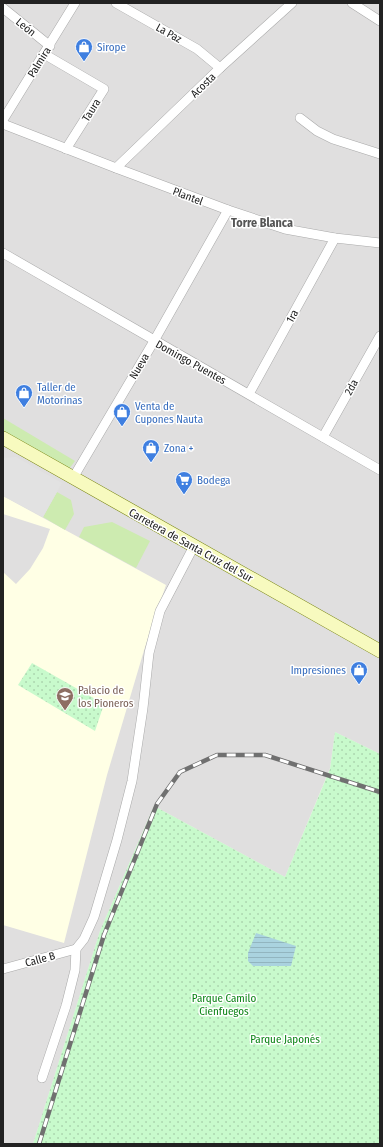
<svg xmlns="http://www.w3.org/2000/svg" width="383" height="1147" font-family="'Fira Sans Condensed',sans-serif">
<defs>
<pattern id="park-dots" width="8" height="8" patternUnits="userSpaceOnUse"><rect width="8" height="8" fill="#c8facc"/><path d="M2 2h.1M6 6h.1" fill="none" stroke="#acd6af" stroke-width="1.8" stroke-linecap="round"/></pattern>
<pattern id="water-rules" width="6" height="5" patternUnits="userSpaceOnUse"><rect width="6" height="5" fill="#aad3df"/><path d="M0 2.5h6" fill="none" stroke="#92b5bf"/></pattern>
</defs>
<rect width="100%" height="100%" fill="#f2efe9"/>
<polygon fill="#e0dfdf" points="3,3 380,3 380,754 335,732 330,768 285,877 154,806 100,931 33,1144 3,1144"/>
<polygon fill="#ffffe5" points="3,496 166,585 145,647 107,775 64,943 3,925 3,572 16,584 30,569 43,548 50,529 3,514"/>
<g fill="#cdebb0">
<polygon points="3,418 75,461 69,469 3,431"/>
<polygon points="57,492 71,500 74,514 65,530 43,517"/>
<polygon points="112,522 150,541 136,568 79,537 84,527"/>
</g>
<g fill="url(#park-dots)">
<polygon points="32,663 104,704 95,731 18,685"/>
<polygon points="335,732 380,754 380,1144 33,1144 100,931 154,806 285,877 330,769"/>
</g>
<polygon fill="#e2e2e2" points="16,457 62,483 43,517 3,496 3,458"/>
<polygon fill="url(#water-rules)" points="256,933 296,946 291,966 253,966 248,961 248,953"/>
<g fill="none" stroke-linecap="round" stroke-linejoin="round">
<defs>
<g id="street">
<polyline points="116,3 197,49 220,68"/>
<polyline points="352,3 380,21"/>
<polyline points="3,8 50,46"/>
<polyline points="44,54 104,89 66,149"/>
<polyline points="300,118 317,131 333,139 380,154"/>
<polyline points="3,120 75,3"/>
<polyline points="3,124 116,168 228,210 285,229 335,238 380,243"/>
<polyline points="116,168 220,68 292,3"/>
<polyline points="3,253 380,470"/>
<polyline points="249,394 335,238"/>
<polyline points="323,437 380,336"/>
<polyline points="73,478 154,341 228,210"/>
<polyline points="3,969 76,949"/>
<polyline points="42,1078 66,1006 75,970 76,949 84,939 94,917 117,840 132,781 143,708 149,653 160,611 194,546"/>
</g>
<polyline id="secondary" points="3,438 380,651"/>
</defs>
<use href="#street" stroke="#a9a9a9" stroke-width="10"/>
<use href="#secondary" stroke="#707d05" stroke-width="14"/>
<use href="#street" stroke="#fff" stroke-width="9"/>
<use href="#secondary" stroke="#f7fabf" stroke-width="13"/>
<defs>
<polyline id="rail" points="39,1144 104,935 157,804 180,772 217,755 265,755 380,792"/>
</defs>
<use href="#rail" stroke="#707070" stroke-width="4.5"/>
<use href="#rail" stroke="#fff" stroke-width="3" stroke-dasharray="9" stroke-linecap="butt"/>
</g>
<defs>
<symbol id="shop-pin" viewBox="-11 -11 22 30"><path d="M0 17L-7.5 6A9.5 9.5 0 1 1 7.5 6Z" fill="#3f7fe0" stroke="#fff"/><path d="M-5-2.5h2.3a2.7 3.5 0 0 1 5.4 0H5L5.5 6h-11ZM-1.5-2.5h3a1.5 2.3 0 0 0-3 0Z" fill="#fff"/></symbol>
<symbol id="supermarket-pin" viewBox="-11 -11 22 30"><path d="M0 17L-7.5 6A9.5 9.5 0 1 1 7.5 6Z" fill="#3f7fe0" stroke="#fff"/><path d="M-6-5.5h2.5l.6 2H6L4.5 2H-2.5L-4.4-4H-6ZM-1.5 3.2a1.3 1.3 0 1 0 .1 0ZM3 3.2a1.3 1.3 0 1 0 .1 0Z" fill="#fff"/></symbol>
<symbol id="school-pin" viewBox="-11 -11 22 30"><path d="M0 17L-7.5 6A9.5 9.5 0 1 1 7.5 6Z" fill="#8d6e63" stroke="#fff"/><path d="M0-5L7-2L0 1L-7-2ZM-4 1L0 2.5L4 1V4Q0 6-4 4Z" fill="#fff"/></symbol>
</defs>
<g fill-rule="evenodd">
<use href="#shop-pin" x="74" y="37" width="20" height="27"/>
<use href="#shop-pin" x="14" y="383" width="20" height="27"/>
<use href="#shop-pin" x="112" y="402" width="20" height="27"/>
<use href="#shop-pin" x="141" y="438" width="20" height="27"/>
<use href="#supermarket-pin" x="174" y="470" width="20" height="27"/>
<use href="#shop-pin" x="349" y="660" width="20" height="27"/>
<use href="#school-pin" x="55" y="686" width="20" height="27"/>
</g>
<g text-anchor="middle" stroke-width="3" stroke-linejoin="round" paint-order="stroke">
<g font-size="11" fill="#222" stroke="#fff">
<text transform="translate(26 27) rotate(39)" y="4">León</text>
<text transform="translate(169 33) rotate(29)" y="4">La Paz</text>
<text transform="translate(39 62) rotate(-58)" y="4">Palmira</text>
<text transform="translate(203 85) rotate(-44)" y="4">Acosta</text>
<text transform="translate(91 110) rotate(-58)" y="4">Taura</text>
<text transform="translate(188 196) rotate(21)" y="4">Plantel</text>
<text transform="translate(292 316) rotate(-61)" y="4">1ra</text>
<text transform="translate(191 362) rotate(29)" y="4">Domingo Puentes</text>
<text transform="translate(139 366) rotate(-59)" y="4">Nueva</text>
<text transform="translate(351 387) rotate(-61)" y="4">2da</text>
<text transform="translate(191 545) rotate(29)" y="4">Carretera de Santa Cruz del Sur</text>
<text transform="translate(40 959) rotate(-15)" y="4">Calle B</text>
</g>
<g font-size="11" fill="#366cbe" stroke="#fff" text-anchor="start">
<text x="97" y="51">Sirope</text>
<text x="37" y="391">Taller de<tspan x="37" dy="13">Motorinas</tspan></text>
<text x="135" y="410">Venta de<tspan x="135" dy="13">Cupones Nauta</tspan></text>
<text x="164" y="452">Zona +</text>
<text x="197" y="484">Bodega</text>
<text x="346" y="674" text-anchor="end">Impresiones</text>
</g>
<g font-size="11" fill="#785e54" stroke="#fff" text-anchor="start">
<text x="78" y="694">Palacio de<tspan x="78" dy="13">los Pioneros</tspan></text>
</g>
<g font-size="11" fill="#0c8416" stroke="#fff">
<text x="224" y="1002">Parque Camilo<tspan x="224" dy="13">Cienfuegos</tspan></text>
<text x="285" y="1043">Parque Japonés</text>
</g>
<g font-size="12" font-weight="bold" fill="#555" stroke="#fff">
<text x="262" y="227">Torre Blanca</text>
</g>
</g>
<rect width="383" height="1147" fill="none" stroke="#222222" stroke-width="8"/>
</svg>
